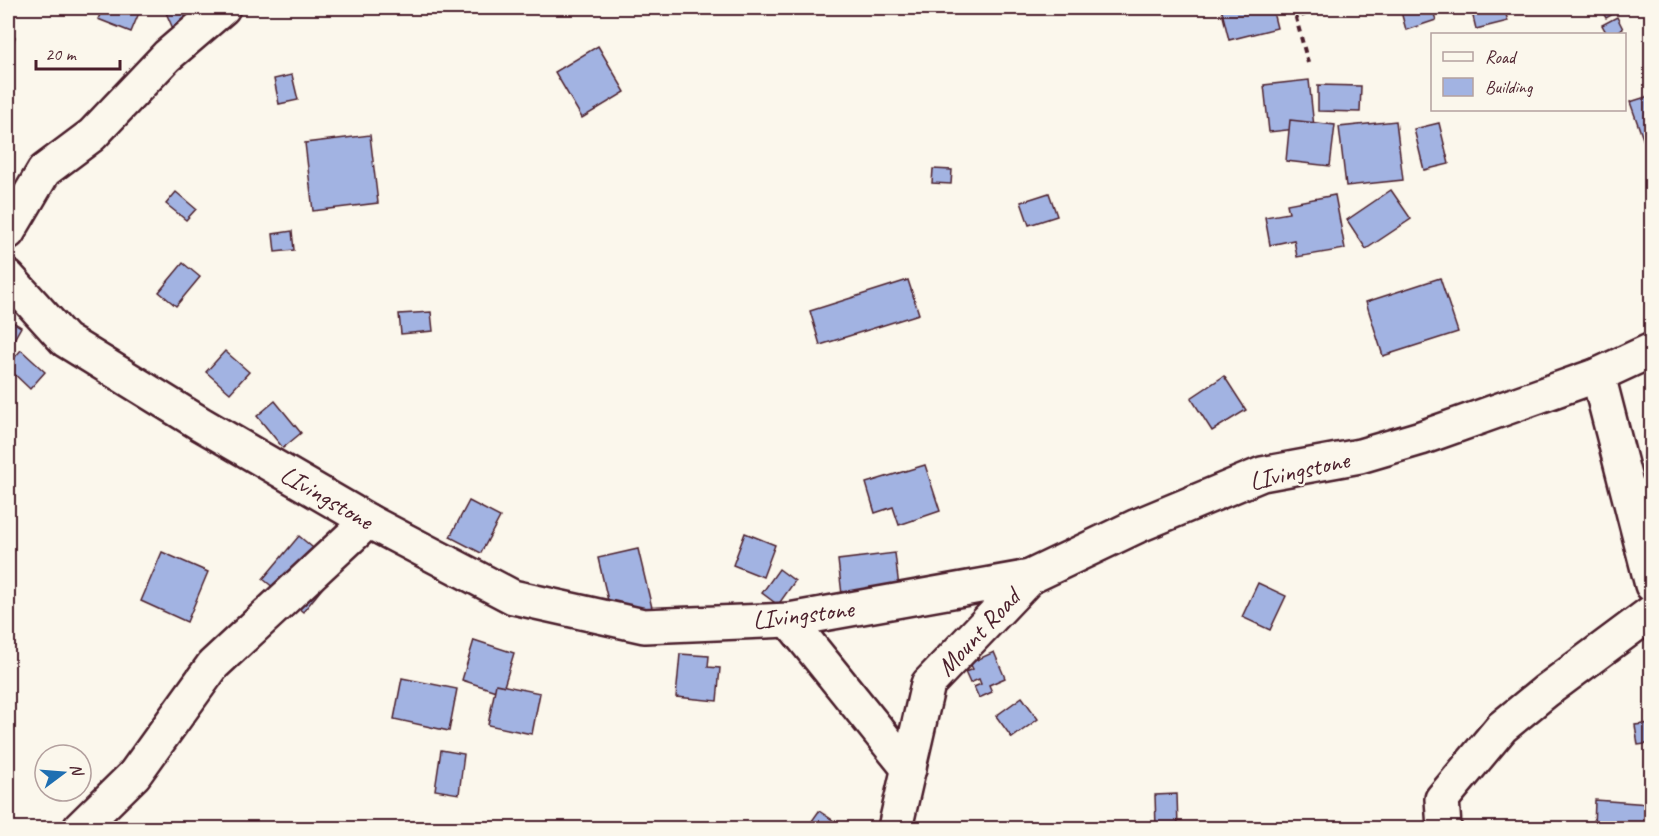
<svg xmlns="http://www.w3.org/2000/svg" width="1659" height="836" font-family="Caveat,sans-serif">
<rect width="100%" height="100%" fill="#fbf7ec"/>
<filter id="ink" filterUnits="userSpaceOnUse"><feTurbulence type="fractalNoise" baseFrequency=".0167" numOctaves="2"/><feDisplacementMap in="SourceGraphic" scale="12" xChannelSelector="R" yChannelSelector="G"/><feConvolveMatrix kernelMatrix="1 2 1 2 8 2 1 2 1" color-interpolation-filters="sRGB"/></filter>
<g filter="url(#ink)">
<g fill="#a2b3e2" stroke="#4a1f2b" stroke-width="1.5">
<polygon points="103,8 141,8 131,32 98,19"/>
<polygon points="164,8 223,8 177,38"/>
<polygon points="1221,8 1272,8 1277,28 1229,40"/>
<polygon points="1400,8 1432,8 1436,20 1406,30"/>
<polygon points="1471,8 1504,8 1508,21 1476,29"/>
<polygon points="1600,8 1624,8 1606,18"/>
<polygon points="1617,17 1623,29 1613,34 1607,34 1602,25"/>
<polygon points="8,35 15,37 8,60"/>
<polygon points="598,46 625,92 582,118 555,72"/>
<polygon points="292,75 298,100 279,104 274,79"/>
<polygon points="1309,80 1314,127 1269,132 1264,85"/>
<polygon points="1318,85 1361,86 1360,112 1318,111"/>
<polygon points="1652,95 1652,152 1648,153 1630,102"/>
<polygon points="1290,120 1335,125 1330,166 1286,161"/>
<polygon points="1396,121 1403,180 1346,186 1339,127"/>
<polygon points="1439,123 1449,164 1424,170 1414,129"/>
<polygon points="370,135 378,203 313,211 305,143"/>
<polygon points="933,169 952,170 951,184 932,183"/>
<polygon points="1391,190 1411,219 1366,249 1347,220"/>
<polygon points="176,192 196,209 186,220 166,204"/>
<polygon points="1049,193 1057,216 1029,225 1021,202"/>
<polygon points="1335,195 1345,249 1297,257 1294,240 1270,245 1265,217 1289,213 1287,204"/>
<polygon points="292,231 294,250 275,252 273,234"/>
<polygon points="183,263 200,277 176,306 159,292"/>
<polygon points="1440,278 1458,332 1383,356 1366,302"/>
<polygon points="908,280 919,314 820,345 810,311"/>
<polygon points="431,312 433,331 401,334 399,314"/>
<polygon points="8,319 21,327 8,350"/>
<polygon points="21,350 45,372 30,389 8,368 8,365"/>
<polygon points="225,351 249,372 230,393 206,372"/>
<polygon points="1224,376 1246,410 1212,431 1191,398"/>
<polygon points="275,401 301,433 283,448 257,416"/>
<polygon points="925,465 940,511 899,525 893,507 875,513 866,483"/>
<polygon points="469,501 500,517 481,553 450,537"/>
<polygon points="745,533 775,545 763,577 733,565"/>
<polygon points="299,536 338,569 303,612 263,579"/>
<polygon points="638,549 653,612 613,622 598,558"/>
<polygon points="162,552 208,572 187,622 141,601"/>
<polygon points="895,553 901,605 844,612 838,560"/>
<polygon points="779,569 795,581 778,605 762,593"/>
<polygon points="1258,583 1286,596 1270,630 1242,617"/>
<polygon points="474,640 514,653 502,693 462,680"/>
<polygon points="994,652 1005,678 989,685 992,692 979,698 974,687 981,684 979,679 970,683 965,672 973,669 970,663"/>
<polygon points="680,654 709,656 708,667 720,668 717,701 676,697"/>
<polygon points="402,678 457,689 449,731 394,719"/>
<polygon points="496,684 540,693 532,734 488,725"/>
<polygon points="1022,697 1038,719 1012,738 996,716"/>
<polygon points="1652,723 1652,743 1638,745 1635,725"/>
<polygon points="441,750 464,754 459,794 435,790"/>
<polygon points="1177,794 1178,828 1156,828 1155,795"/>
<polygon points="1595,800 1649,804 1648,828 1594,828"/>
<polygon points="819,811 840,825 838,828 807,828"/>
</g>
<g fill="none" stroke-linecap="round" stroke-linejoin="round">
<defs>
<g id="minor">
<polyline points="8,232 44,171 92,135 167,56 223,8"/>
<polyline points="8,277 65,340 201,424 368,521 513,597 644,626 789,620 1030,577 1137,526 1262,474 1360,456 1421,438 1598,375 1652,350"/>
<polyline points="1598,375 1652,585"/>
<polyline points="789,620 909,769"/>
<polyline points="80,828 134,775 213,665 368,521"/>
<polyline points="895,828 928,684 1030,577"/>
<polyline points="1444,828 1442,799 1502,727 1546,691 1652,612"/>
</g>
</defs>
<use href="#minor" stroke="#4a1f2b" stroke-width="38"/>
<polyline stroke="#4a1f2b" stroke-width="4" stroke-dasharray="6 4.5" stroke-linecap="butt" points="1308,63 1296,18 1320,8"/>
<use href="#minor" stroke="#fbf7ec" stroke-width="33"/>
</g>
</g>
<g text-anchor="middle" stroke-width="4.5" stroke-linejoin="round" paint-order="stroke">
<g font-size="26" fill="#4a1f2b" stroke="#fbf7ec">
<text transform="translate(1299 470) rotate(-13)" y="9">LIvingstone</text>
<text transform="translate(327 497) rotate(30)" y="9">LIvingstone</text>
<text transform="translate(803 614) rotate(-7)" y="9">LIvingstone</text>
<text transform="translate(978 632) rotate(-47)" y="9">Mount Road</text>
</g>
</g>
<rect width="1659" height="836" fill="none" stroke="#fbf7ec" stroke-width="30"/>
<rect x="15" y="15" width="1629" height="806" fill="none" stroke="#4a1f2b" stroke-width="2" filter="url(#ink)"/>
<rect x="1431" y="33" width="195" height="78" fill="#fbf7ec" stroke="#b4a19f" stroke-width="1.5"/>
<rect x="1443" y="52" width="30" height="9" fill="#fbf7ec" stroke="#b4a19f" stroke-width="1.5"/>
<text x="1485" y="63" font-size="18" fill="#4a1f2b">Road</text>
<rect x="1443" y="78" width="30" height="18" fill="#a2b3e2" stroke="#b4a19f" stroke-width="1.5"/>
<text x="1485" y="93" font-size="18" fill="#4a1f2b">Building</text>
<g transform="translate(63 773) rotate(74)"><circle r="28" fill="#fbf7ec" stroke="#b4a19f" stroke-width="1.5"/>
<path d="M0-4.5L10 22L0 15L-10 22Z" fill="#1f6fb2"/>
<text y="-9" font-size="16" font-weight="bold" text-anchor="middle" fill="#4a1f2b">N</text>
</g>
<path d="M36 60v9h84v-9" fill="none" stroke="#4a1f2b" stroke-width="3"/>
<text x="45" y="60" font-size="18" fill="#4a1f2b" stroke="#fbf7ec" stroke-width="4.5" paint-order="stroke">20 m</text>
</svg>
